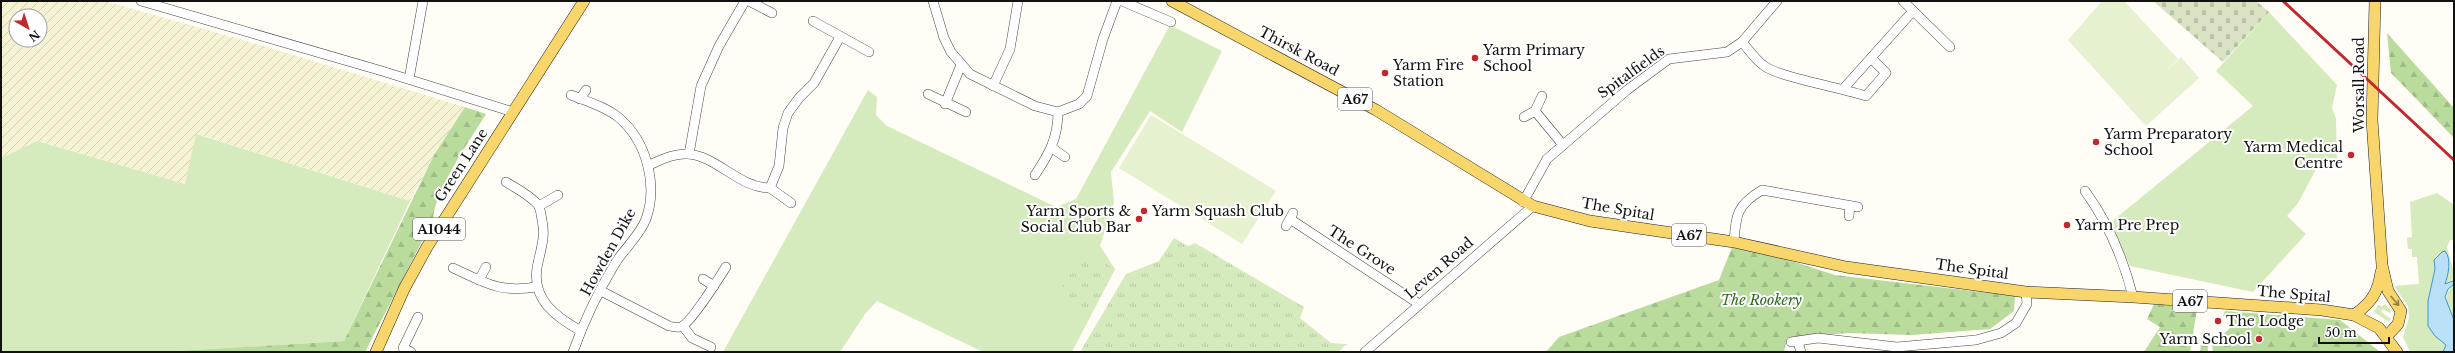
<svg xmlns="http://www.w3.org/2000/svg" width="2455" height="353" font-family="'Libre Baskerville',serif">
<defs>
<pattern id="farmland-furrows" width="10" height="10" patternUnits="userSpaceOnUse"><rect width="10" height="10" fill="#f6f3d4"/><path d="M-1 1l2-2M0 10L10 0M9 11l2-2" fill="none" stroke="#d2cfb5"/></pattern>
<pattern id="forest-firs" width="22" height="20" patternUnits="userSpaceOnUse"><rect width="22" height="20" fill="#b9dc9c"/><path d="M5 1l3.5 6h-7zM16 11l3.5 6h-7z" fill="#9ebc85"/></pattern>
<pattern id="cemetery-stones" width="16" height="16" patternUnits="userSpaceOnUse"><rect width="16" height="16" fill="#d9e3c4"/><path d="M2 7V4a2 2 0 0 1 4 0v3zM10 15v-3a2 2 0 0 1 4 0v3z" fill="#b9c2a7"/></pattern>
<pattern id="park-tufts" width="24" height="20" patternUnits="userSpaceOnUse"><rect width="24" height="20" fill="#d5ebbd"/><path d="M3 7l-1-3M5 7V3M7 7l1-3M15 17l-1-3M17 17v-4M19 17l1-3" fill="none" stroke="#b6c8a1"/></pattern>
</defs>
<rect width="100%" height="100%" fill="#fffdf5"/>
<path fill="url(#farmland-furrows)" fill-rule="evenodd" d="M1 1H105L260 45 465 107 434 155 410 201 197 134 185 184 37 141 1 158ZM16 16H40V40H16Z"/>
<g fill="#d5ebbd">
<polygon points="2269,12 2337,85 2332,108 2336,119 2337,166 2320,162 2298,203 2287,216 2306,234 2253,292 2130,266 2110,223 2253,106 2216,71"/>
<polygon points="1170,25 1222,51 1182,132 1150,111 1111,172 1114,202 1100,246 1115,269 1072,352 983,352 877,301 865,314 840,352 723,352 868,90 877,97 876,115 887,126 1056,207 1076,199"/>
<polygon points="196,134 410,201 344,341 161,352 1,352 1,158 37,141 185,184"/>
<path d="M2437 193 2454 205V240H2450L2447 247 2454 272V320C2448 306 2440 296 2454 284L2452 281 2447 284 2445 283 2449 266 2445 251 2437 256 2434 263 2435 269 2428 301 2440 340 2446 345 2443 352H2410L2403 337 2409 318 2408 306 2394 286 2419 284 2417 257H2412V249H2408L2407 238 2412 237 2410 202Z"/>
</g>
<g fill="url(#forest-firs)">
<polygon points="2387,33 2454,108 2454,138 2391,73"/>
<path d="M465 107 486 114C470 140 434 191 433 220L365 352H161L344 341 434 155Z"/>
<polygon points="1734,242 1835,275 2015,296 2014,311 1990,329 1912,335 1848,333 1787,338 1784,352 1546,352 1559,337 1719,280"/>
<polygon points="2154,304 2197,309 2190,352 2144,352 2160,327 2147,319"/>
<polygon points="2225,311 2340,320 2380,352 2213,352 2211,336 2216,341 2231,327 2233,318 2223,316"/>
<polygon points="2202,332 2207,335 2208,352 2200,352"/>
</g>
<polygon fill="url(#cemetery-stones)" points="2153,1 2256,1 2269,12 2223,62"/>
<g fill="url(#park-tufts)">
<polygon points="1174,238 1188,246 1195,243 1304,307 1300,318 1331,343 1347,344 1338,352 1080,352 1126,274 1159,261"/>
<polygon points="1093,256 1115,269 1089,318 1057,297 1076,263"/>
<polygon points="2385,304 2391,311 2390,313 2383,309 2381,312 2391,319 2389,322 2374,312 2378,305 2382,307"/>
</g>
<g fill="#e6f2cf">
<polygon points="2102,1 2124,1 2178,59 2159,77 2181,57 2199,78 2146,126 2068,40"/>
<polygon points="1151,115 1276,191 1242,244 1119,168"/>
</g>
<path fill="#b9e0f7" stroke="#3f96cf" d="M2442 252 2445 251C2452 259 2448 276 2445 284L2453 281 2454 284 2448 289 2445 297 2454 320V352H2443L2446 345 2435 336 2428 326V301L2435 269 2434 260Z"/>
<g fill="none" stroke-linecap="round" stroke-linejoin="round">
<defs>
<g id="minor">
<polyline points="141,1 382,71 513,112"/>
<polyline points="749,1 772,13"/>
<polyline points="933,1 944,38 951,52 970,74 1035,106 1058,112 1079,104 1087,96 1103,39 1117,1"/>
<polyline points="1122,1 1171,22"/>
<polyline points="1903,1 1950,47"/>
<polyline points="813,21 869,52"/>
<path d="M1742 42C1749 50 1755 59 1763 65 1777 77 1843 88 1866 96L1886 73 1871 58"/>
<polyline points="409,79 423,1"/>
<polyline points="993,86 1010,49 1018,1"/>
<polyline points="1844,88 1913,11"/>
<polyline points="928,94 966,112"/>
<path d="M571 95C586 101 606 107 618 117 647 141 658 185 646 219 640 235 625 248 616 262 599 290 584 321 573 352"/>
<polyline points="580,99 586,90"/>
<polyline points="945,104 961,65"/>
<polyline points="1535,111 1563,145"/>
<polyline points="1524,117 1535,111 1542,96"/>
<polyline points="1052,148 1065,157"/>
<polyline points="689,154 701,86 719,46 745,1"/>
<path d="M649 165C661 160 674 153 688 154 717 156 739 188 770 188L779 166 783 128 788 113 799 98 814 83 840 37"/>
<path d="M1035 175C1049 154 1058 138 1058 112"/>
<path d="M506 182C517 189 530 195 538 205 541 209 541 216 542 220 546 238 540 251 537 268 532 300 556 317 581 331"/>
<polyline points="770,188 791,203"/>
<path d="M2085 191C2109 224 2123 257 2133 297"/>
<polyline points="1523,202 1547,159 1627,90 1669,59 1727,52 1742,42 1777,1"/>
<polyline points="539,206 558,195"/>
<polyline points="1849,216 1850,206"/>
<polyline points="1290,219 1419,304"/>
<polyline points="1286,226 1293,213"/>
<path d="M1734 242C1736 214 1737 205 1762 190L1858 207"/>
<path d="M453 268C486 283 499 293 536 287"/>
<polyline points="703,279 714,286"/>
<polyline points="479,280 486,267"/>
<path d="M601 291 669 326C673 327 677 328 681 327 691 323 719 278 726 267"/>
<polyline points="683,326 692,338 711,347"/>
<polyline points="1791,342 1818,338 1897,347 1976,340 2001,333 2016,323 2027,304 2026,292"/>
<polyline points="1798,342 1801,352"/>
<polyline points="411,352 403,348 418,317"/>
<polyline points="1365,352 1533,206"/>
</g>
<g id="major">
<polyline points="1172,1 1376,110 1533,206 1590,221 1734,242 1846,267 2026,292 2133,297 2322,310 2354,315 2379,328 2397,352"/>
<polyline points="2375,1 2372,120 2382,265 2388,291 2401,311 2398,324 2387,336"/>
<path d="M2354 315C2371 303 2378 293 2381 272"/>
<polyline points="376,352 404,289 427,247 584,1"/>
</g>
</defs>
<use href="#minor" stroke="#444" stroke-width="10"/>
<use href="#major" stroke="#222" stroke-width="12"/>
<use href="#minor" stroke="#fff" stroke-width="9"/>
<use href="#major" stroke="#f9d66b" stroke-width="11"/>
<polyline stroke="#c4262e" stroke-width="3" points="2283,1 2454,160"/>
</g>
<defs><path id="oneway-shaft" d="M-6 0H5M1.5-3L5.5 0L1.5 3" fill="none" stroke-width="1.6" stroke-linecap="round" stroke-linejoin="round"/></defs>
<use stroke="#917d42" href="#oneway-shaft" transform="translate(2395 301) rotate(50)"/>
<g fill="#c4262e" stroke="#fff" stroke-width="1.5">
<circle cx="1475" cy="58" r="4"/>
<circle cx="1385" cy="73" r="4"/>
<circle cx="2096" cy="142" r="4"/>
<circle cx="2351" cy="155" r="4"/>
<circle cx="1144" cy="211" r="4"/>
<circle cx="1139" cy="219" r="4"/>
<circle cx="2067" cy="225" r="4"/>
<circle cx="2218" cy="321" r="4"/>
<circle cx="2259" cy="339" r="4"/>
</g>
<g text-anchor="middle" stroke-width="4" stroke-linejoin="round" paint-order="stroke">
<g fill="#fff" stroke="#585858" stroke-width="1">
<rect x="1338" y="88" width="34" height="22" rx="3"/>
<rect x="413" y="218" width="52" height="22" rx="3"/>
<rect x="1672" y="224" width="34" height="22" rx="3"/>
<rect x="2173" y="290" width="34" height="22" rx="3"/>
</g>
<g font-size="13" font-weight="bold" fill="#111">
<text x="1355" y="104">A67</text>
<text x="439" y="234">A1044</text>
<text x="1689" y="240">A67</text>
<text x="2190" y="306">A67</text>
</g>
<g font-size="14" fill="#111" stroke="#fff" text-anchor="start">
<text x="1483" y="55">Yarm Primary<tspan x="1483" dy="16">School</tspan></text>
<text x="1393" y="70">Yarm Fire<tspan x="1393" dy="16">Station</tspan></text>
<text x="2104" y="139">Yarm Preparatory<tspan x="2104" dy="16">School</tspan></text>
<text x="2343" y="152" text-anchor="end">Yarm Medical<tspan x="2343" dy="16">Centre</tspan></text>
<text x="1131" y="216" text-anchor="end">Yarm Sports &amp;<tspan x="1131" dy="16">Social Club Bar</tspan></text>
<text x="1152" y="216">Yarm Squash Club</text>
<text x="2075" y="230">Yarm Pre Prep</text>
<text x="2226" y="326">The Lodge</text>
<text x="2251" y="344" text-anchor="end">Yarm School</text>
</g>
<g font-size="14" fill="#111" stroke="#fff">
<text transform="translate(1299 51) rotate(28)" y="5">Thirsk Road</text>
<text transform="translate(1631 72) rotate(-36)" y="5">Spitalfields</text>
<text transform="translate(2359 85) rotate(-90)" y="5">Worsall Road</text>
<text transform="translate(461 165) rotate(-57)" y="5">Green Lane</text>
<text transform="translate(1618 209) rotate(10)" y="5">The Spital</text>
<text transform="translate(1362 250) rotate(33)" y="5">The Grove</text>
<text transform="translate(608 252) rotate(-61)" y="5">Howden Dike</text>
<text transform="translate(1439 268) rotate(-41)" y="5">Leven Road</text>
<text transform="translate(1972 269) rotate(8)" y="5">The Spital</text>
<text transform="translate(2294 294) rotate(5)" y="5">The Spital</text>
</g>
<g font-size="14" font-style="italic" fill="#2f6b1f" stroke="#fff">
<text x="1761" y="305">The Rookery</text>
</g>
</g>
<rect width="2455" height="353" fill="none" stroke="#111111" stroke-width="4"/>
<g transform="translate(28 28) rotate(141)"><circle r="19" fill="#ffffff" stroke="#a0a0a0"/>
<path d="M0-3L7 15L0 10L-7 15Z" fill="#c4262e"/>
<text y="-6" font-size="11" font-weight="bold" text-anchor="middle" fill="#111111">N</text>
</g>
<path d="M2319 337v6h70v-6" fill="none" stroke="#111111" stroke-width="2"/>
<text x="2325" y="337" font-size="12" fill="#111111" stroke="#ffffff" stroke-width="3" paint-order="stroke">50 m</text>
</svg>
